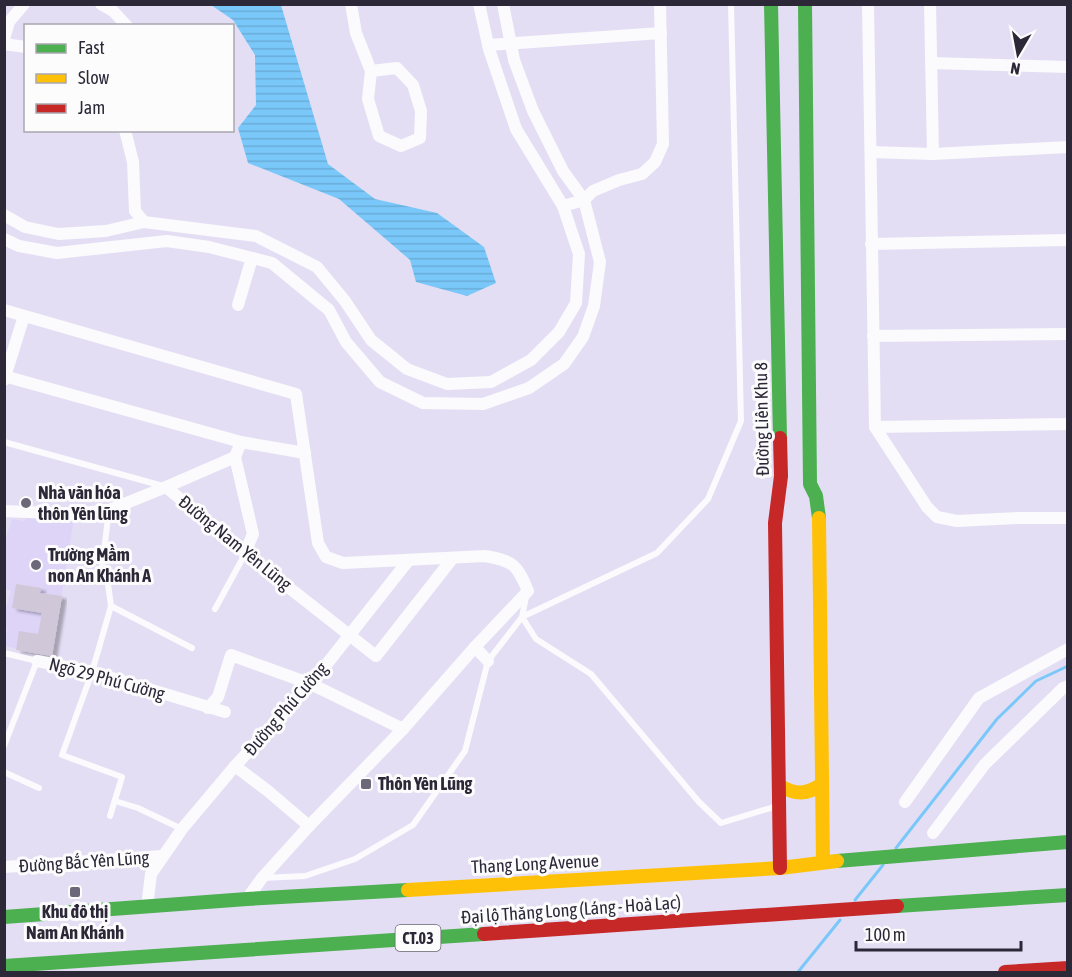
<svg xmlns="http://www.w3.org/2000/svg" width="1072" height="977" font-family="'Asap Condensed',sans-serif">
<defs>
<pattern id="water-rules" width="6" height="5" patternUnits="userSpaceOnUse" patternTransform="scale(1.5)"><rect width="6" height="5" fill="#7ac8fa"/><path d="M0 2.5h6" fill="none" stroke="#6aacd7"/></pattern>
<filter id="shadow"><feDropShadow dx="5" dy="3" stdDeviation="1.5" flood-color="#0004"/></filter>
</defs>
<rect width="100%" height="100%" fill="#e4def4"/>
<polygon fill="#ddd4f8" points="29,517 74,518 52,656 5,646 7,628 5,627 5,611 11,591 5,588 5,541 12,519 23,521"/>
<polygon fill="url(#water-rules)" points="211,5 281,5 328,164 375,199 437,213 484,247 496,283 467,296 416,282 410,260 339,199 248,163 238,128 256,105 255,55 233,20"/>
<g fill="none" stroke-linecap="round" stroke-linejoin="round">
<g stroke="#7ac8fa" stroke-width="3">
<polyline points="896,848 997,719 1036,681 1068,666"/>
<polyline points="855,900 883,865"/>
<polyline points="798,972 840,920"/>
</g>
</g>
<polygon fill="#d0c8d8" filter="url(#shadow)" points="16,584 41,588 40,593 62,596 52,656 16,650 19,631 38,634 42,613 12,608"/>
<g fill="none" stroke-linecap="round" stroke-linejoin="round">
<g stroke="#fbfafd" stroke-width="6">
<polyline points="4,442 163,486"/>
<polyline points="109,510 102,567 107,577 111,606 92,672 62,755 122,777 110,816"/>
<polyline points="526,597 522,617 536,639 591,674 699,802 721,823 777,806"/>
<polyline points="111,606 192,648"/>
<polyline points="215,609 245,554"/>
<polyline points="4,653 37,661 4,746"/>
<polyline points="4,772 39,788"/>
<polyline points="115,801 138,808 182,829"/>
<polyline points="262,878 305,876 355,859 413,825 465,751 488,661 522,617 657,553 708,499 741,421 731,4"/>
</g>
<g stroke="#fbfafd" stroke-width="12">
<polyline points="101,4 113,11 127,26"/>
<polyline points="351,4 356,33 371,71 368,99 379,136 401,146 420,138 421,111 413,85 397,68 371,71"/>
<polyline points="868,4 875,427 927,507 937,517 957,521 1019,518 1068,518"/>
<polyline points="930,4 933,154"/>
<polyline points="4,39 9,22 24,4"/>
<polyline points="4,44 26,47"/>
<polyline points="488,45 661,33"/>
<polyline points="931,63 1068,67"/>
<polyline points="125,130 133,162 135,211 144,222"/>
<polyline points="871,152 933,154 1068,147"/>
<polyline points="563,206 584,200 593,191 619,180 642,174 655,162 663,144 660,4"/>
<polyline points="4,215 25,227 58,234 106,231 144,222 256,236 317,267 345,301 371,340 407,369 447,384 491,382 531,360 559,332 576,303 579,254 563,206 516,129 489,49 479,4"/>
<polyline points="4,239 19,246 57,253 167,241 209,247 272,263 329,310 346,342 380,382 423,403 483,404 529,388 564,364 583,337 594,306 600,262 584,200 563,171 533,111 514,60 503,4"/>
<polyline points="871,244 1068,240"/>
<polyline points="238,305 252,258"/>
<path d="M4 310 296 394 318 543 326 557 343 563 485 556C514 561 517 565 528 591L475 647 403 729 309 826 262 878 247 899"/>
<polyline points="873,336 1068,334"/>
<polyline points="4,376 241,442 235,457"/>
<polyline points="4,380 24,316"/>
<polyline points="875,427 1068,424"/>
<polyline points="241,442 305,453"/>
<polyline points="166,487 235,457 253,534 245,553"/>
<polyline points="4,511 74,514 109,510 166,487 245,553 376,656 452,559"/>
<polyline points="475,647 488,661"/>
<polyline points="37,661 92,672 225,712"/>
<polyline points="208,708 218,697 231,655 311,684 403,729"/>
<polyline points="235,766 268,791 309,826"/>
<polyline points="905,802 979,698 1068,649"/>
<polyline points="933,833 985,764 1063,688 1068,686"/>
<polyline points="4,867 163,856"/>
<polyline points="147,907 151,874 182,829 235,766 311,684 408,561"/>
</g>
<g stroke="#4caf50" stroke-width="14">
<polyline points="771,4 780,438"/>
<polyline points="805,4 810,484 816,496 819,518"/>
<polyline points="837,861 1068,842"/>
<polyline points="897,906 1068,895"/>
<polyline points="4,917 247,899 408,890"/>
<polyline points="4,966 484,934"/>
</g>
<g stroke="#ffc107" stroke-width="14">
<polyline points="819,518 823,862"/>
<path d="M780 786C796 795 807 795 822 784"/>
<polyline points="408,890 780,868 837,861"/>
</g>
<g stroke="#c62828" stroke-width="14">
<polyline points="780,868 775,523 781,476 780,438"/>
<polyline points="484,934 897,906"/>
<polyline points="1005,972 1068,968"/>
</g>
</g>
<g fill="#6c687a" stroke="#fcfcfc" stroke-width="2">
<circle cx="26" cy="503" r="6"/>
<circle cx="36" cy="565" r="6"/>
<rect x="360" y="778" width="12" height="12" rx="3"/>
<rect x="69" y="886" width="12" height="12" rx="3"/>
</g>
<g text-anchor="middle" stroke-width="6" stroke-linejoin="round" paint-order="stroke">
<rect fill="#fcfcfc" stroke="#6a6873" stroke-width="1.5" x="395.5" y="925" width="45" height="26" rx="4.5"/>
<g font-size="16" font-weight="bold" fill="#2c2838">
<text x="418" y="944">CT.03</text>
</g>
<g font-size="18" fill="#2c2838" stroke="#fcfcfc">
<text transform="translate(762 419) rotate(-91)" y="6">Đường Liên Khu 8</text>
<text transform="translate(235 543) rotate(39)" y="6">Đường Nam Yên Lũng</text>
<text transform="translate(107 679) rotate(15)" y="6">Ngõ 29 Phú Cường</text>
<text transform="translate(286 709) rotate(-49)" y="6">Đường Phú Cường</text>
<text transform="translate(84 862) rotate(-4)" y="6">Đường Bắc Yên Lũng</text>
<text transform="translate(535 864) rotate(-3)" y="6">Thang Long Avenue</text>
<text transform="translate(571 910) rotate(-4)" y="6">Đại lộ Thăng Long (Láng - Hoà Lạc)</text>
</g>
<g font-size="18" font-weight="bold" fill="#2c2838" stroke="#fcfcfc" text-anchor="start">
<text x="38" y="499">Nhà văn hóa<tspan x="38" dy="21">thôn Yên lũng</tspan></text>
<text x="48" y="561">Trường Mầm<tspan x="48" dy="21">non An Khánh A</tspan></text>
<text x="378" y="790">Thôn Yên Lũng</text>
<text x="75" y="918" text-anchor="middle">Khu đô thị<tspan x="75" dy="21">Nam An Khánh</tspan></text>
</g>
</g>
<rect width="1072" height="977" fill="none" stroke="#2c2838" stroke-width="12"/>
<rect x="24" y="24" width="210" height="108" fill="#fcfcfc" stroke="#a9a7ae" stroke-width="1.5"/>
<rect x="36" y="44" width="30" height="9" fill="#4caf50" stroke="#a9a7ae" stroke-width="1.5"/>
<text x="78" y="54" font-size="18" fill="#2c2838">Fast</text>
<rect x="36" y="74" width="30" height="9" fill="#ffc107" stroke="#a9a7ae" stroke-width="1.5"/>
<text x="78" y="84" font-size="18" fill="#2c2838">Slow</text>
<rect x="36" y="104" width="30" height="9" fill="#c62828" stroke="#a9a7ae" stroke-width="1.5"/>
<text x="78" y="114" font-size="18" fill="#2c2838">Jam</text>
<g transform="translate(1018 54) rotate(190)" stroke="#fcfcfc" stroke-width="4.5" paint-order="stroke">
<path d="M0-4.5L10 22L0 15L-10 22Z" fill="#2c2838"/>
<text y="-9" font-size="16" font-weight="bold" text-anchor="middle" fill="#2c2838">N</text>
</g>
<path d="M856 941v9h165v-9" fill="none" stroke="#2c2838" stroke-width="3"/>
<text x="865" y="941" font-size="18" fill="#2c2838" stroke="#fcfcfc" stroke-width="4.5" paint-order="stroke">100 m</text>
</svg>
